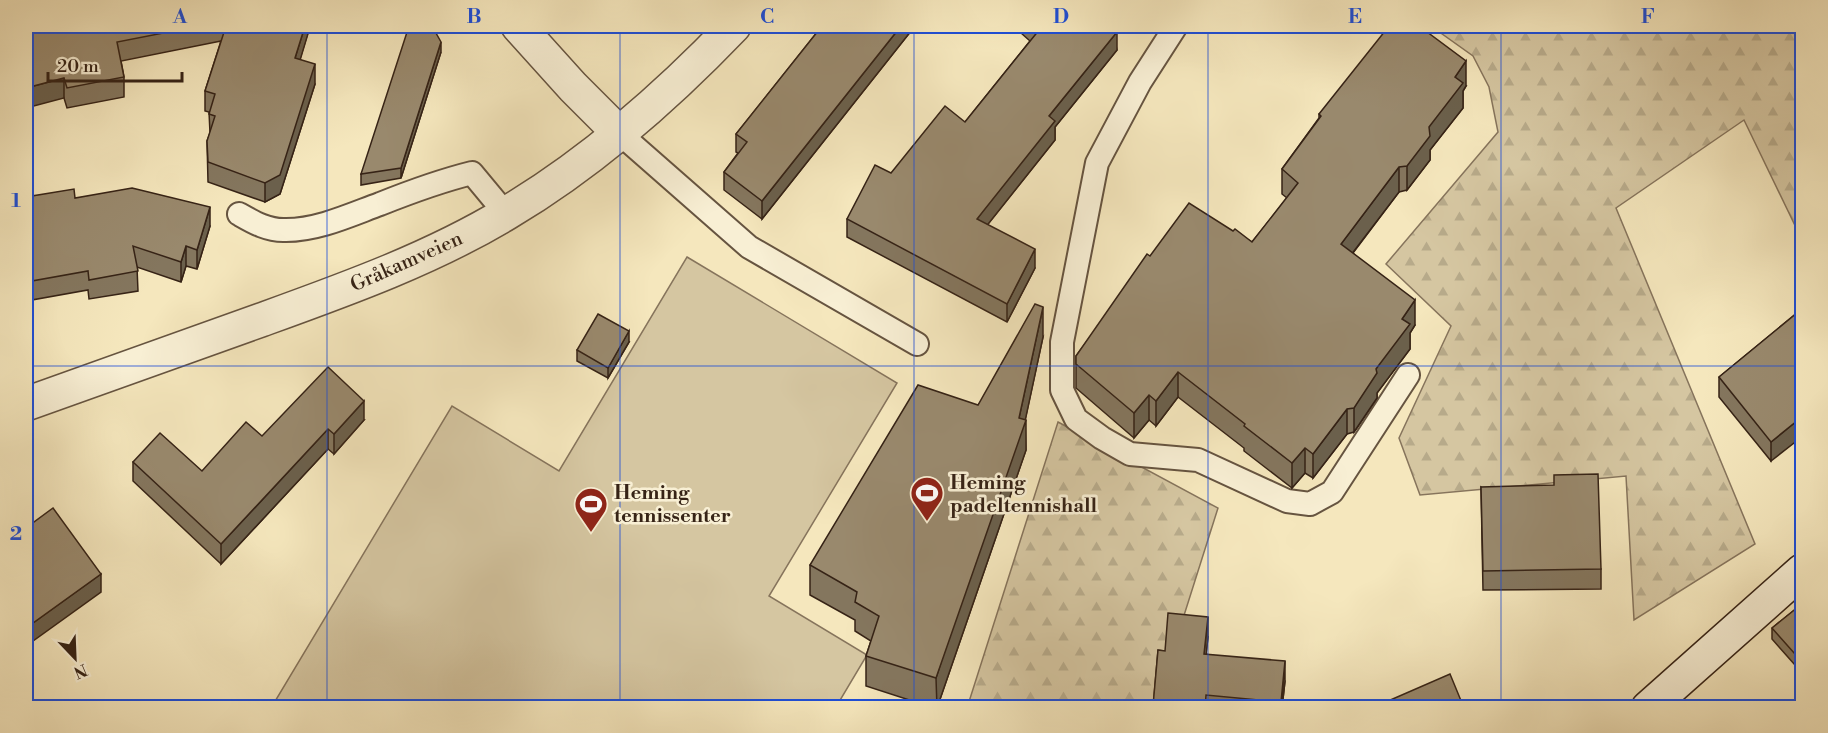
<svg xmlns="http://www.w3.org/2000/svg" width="1828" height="733" font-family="'Libre Bodoni',serif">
<defs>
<pattern id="forest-firs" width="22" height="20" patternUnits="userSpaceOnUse" patternTransform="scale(1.5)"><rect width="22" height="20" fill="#d5c6a1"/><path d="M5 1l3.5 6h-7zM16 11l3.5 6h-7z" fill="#b7aa8a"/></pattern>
</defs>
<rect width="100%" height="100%" fill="#f5e7bd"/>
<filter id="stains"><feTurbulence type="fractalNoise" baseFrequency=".00333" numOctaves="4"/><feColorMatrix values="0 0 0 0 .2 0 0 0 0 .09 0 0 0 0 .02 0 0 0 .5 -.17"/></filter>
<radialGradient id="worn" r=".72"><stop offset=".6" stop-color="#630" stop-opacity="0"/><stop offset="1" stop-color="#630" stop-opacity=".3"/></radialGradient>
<polygon fill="#d5c6a1" stroke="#86745c" stroke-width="1.5" points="687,257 897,383 769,596 867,655 836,707 271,708 452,406 559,471"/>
<g fill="url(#forest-firs)" stroke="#86745c" stroke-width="1.5">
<polygon points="1431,26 1802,26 1802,240 1744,120 1616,208 1755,544 1634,620 1626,476 1420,495 1399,438 1451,326 1386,264 1498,132 1489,87 1473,56"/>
<polygon points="1058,422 1218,508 1155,707 967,708"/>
</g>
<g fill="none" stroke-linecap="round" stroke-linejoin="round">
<defs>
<g id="lane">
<polyline points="1176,26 1140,82 1097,163 1062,342 1062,390 1076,419 1102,438 1130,454 1198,460 1287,501 1310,504 1332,492 1408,375"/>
<polyline points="618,132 749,247 917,344"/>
<path d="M239 214C253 222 268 231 286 230 318 230 350 215 380 204 410 192 440 181 472 173L506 214"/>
</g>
<g id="street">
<polyline points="518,26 573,87 618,132"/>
<path d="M26 404C104 376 182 348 261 320 344 290 431 259 507 213 591 163 667 96 734 26"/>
</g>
<polyline id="secondary" points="1648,708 1802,571"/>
</defs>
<use href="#lane" stroke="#665440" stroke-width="26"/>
<use href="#street" stroke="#665440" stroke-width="36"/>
<use href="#secondary" stroke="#362316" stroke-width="36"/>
<use href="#lane" stroke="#f8efd4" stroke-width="22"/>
<use href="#street" stroke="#f8efd4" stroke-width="33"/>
<use href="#secondary" stroke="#f8efd4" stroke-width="33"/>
</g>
<g fill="#84765e" stroke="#362316" stroke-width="1.5">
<polygon points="26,26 310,26 300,59 315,84 280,194 265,202 208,182 207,141 210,133 209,112 205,111 205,91 221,41 121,61 124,77 124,97 67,108 64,98"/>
<polygon points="822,26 915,26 762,219 724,190 724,172 738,153 736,152 736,134"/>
<polygon points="1021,26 1115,26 1112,28 1117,50 1055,127 1055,140 987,225 1035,268 1007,322 847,237 847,219 891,173 965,122 1030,41 1021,33"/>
<polygon points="441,52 401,178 361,185 361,174"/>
<polygon points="1466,86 1463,91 1463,108 1430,150 1430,160 1407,190 1399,192 1353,253 1415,325 1410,333 1410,349 1377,393 1377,398 1357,428 1354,432 1347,434 1313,478 1305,473 1292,488 1244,451 1244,448 1178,397 1156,426 1149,420 1134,438 1076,388 1076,356 1150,256 1233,231 1252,242 1287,198 1282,194 1282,169 1319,118 1319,114"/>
<polygon points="26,197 75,198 210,226 197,269 186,266 181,282 137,267 138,291 89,299 88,290 26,301"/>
<polygon points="1803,308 1771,461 1719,397 1719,377"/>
<polygon points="1043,337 1025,420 1026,450 937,708 934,708 866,686 866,656 871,641 855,631 855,620 810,595 810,565 978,405"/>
<polygon points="629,342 608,378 577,361 577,350"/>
<polygon points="364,420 334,454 328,449 221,564 133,481 133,462 202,471 262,436"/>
<polygon points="1481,487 1601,569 1601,589 1483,590"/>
<polygon points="1803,603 1803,674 1772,639 1772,628"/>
<polygon points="1208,637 1206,654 1285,681 1282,708 1153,708 1158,650 1165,651"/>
</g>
<g fill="#6b604c" stroke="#362316" stroke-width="1.5">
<polygon points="305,26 310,26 310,27 295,77 295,58"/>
<polygon points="901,26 915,26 762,219 762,201"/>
<polygon points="1117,32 1117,50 1055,127 1055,140 977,238 977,219 1049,116"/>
<polygon points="441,42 441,52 401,178 401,168"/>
<polygon points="1466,61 1466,86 1463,91 1463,108 1430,150 1430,160 1407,190 1407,166 1429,127 1455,77"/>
<polygon points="315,64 315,84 280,194 265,202 265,183"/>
<polygon points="64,78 64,98 26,108 26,88"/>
<polygon points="1399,167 1399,192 1341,268 1341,244"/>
<polygon points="210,207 210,226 197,269 197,250"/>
<polygon points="186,246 186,266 181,282 181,262"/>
<polygon points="1035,249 1035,268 1007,322 1007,304"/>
<polygon points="1415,300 1415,325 1410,333 1410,349 1377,393 1377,398 1354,432 1354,408 1376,369 1402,319"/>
<polygon points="1043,307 1043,337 1024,426 1026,420 1026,450 937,708 936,678 1019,418"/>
<polygon points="629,331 629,342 608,378 608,368"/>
<polygon points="1178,372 1178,397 1156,426 1156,401"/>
<polygon points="1149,395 1149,420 1134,438 1134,413"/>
<polygon points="364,401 364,420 334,454 334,434"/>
<polygon points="1347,409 1347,434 1313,478 1313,454"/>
<polygon points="1803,416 1803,436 1771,461 1771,442"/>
<polygon points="328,429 328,449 221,564 221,544"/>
<polygon points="1305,448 1305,473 1292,488 1292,463"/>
<polygon points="101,574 101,592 26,646 26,628"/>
<polygon points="1208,617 1208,637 1204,674 1204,654"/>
<polygon points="1285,661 1285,681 1282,708 1281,708"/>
</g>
<g fill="#99896d" stroke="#362316" stroke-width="1.5">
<polygon points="26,26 199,26 117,42 124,77 67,88 64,78 26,88"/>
<polygon points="226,26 305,26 295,58 315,64 280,175 265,183 208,162 207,141 215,116 209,114 215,94 205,91"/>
<polygon points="409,26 432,26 441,42 401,168 361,174"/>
<polygon points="822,26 901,26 762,201 724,172 747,142 736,134"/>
<polygon points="1034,26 1109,26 1117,32 1049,116 1055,121 977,219 1035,249 1007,304 847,219 875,165 891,173 945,106 965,122 1039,30"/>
<polygon points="1389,26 1419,26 1466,61 1455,77 1463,83 1429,127 1430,136 1407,166 1399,167 1341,244 1415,300 1402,319 1410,324 1376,369 1377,373 1354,408 1347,409 1313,454 1305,448 1292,463 1244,426 1245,424 1178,372 1156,401 1149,395 1134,413 1076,364 1076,356 1147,254 1150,256 1189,203 1233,231 1235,229 1252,242 1298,183 1282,169 1321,116 1319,114"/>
<polygon points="132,188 210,207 197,250 186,246 181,262 133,246 138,271 89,280 88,271 26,282 26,197 74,189 75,198"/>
<polygon points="1035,304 1043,307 1019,418 1026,420 936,678 866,656 879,616 855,602 857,592 810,565 918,385 978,405"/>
<polygon points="1803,308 1803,416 1771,442 1719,377"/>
<polygon points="598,314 629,331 608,368 577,350"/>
<polygon points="328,367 364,401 334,434 328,429 221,544 133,462 160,433 202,471 246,422 262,436"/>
<polygon points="1598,474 1601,569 1483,571 1481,487 1554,485 1554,475"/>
<polygon points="53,508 101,574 26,628 26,528"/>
<polygon points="1803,603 1803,663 1772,628"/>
<polygon points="1168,613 1208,617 1204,654 1285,661 1281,702 1206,695 1205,708 1174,708 1153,706 1158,650 1165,651"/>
<polygon points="1450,674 1464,708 1372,708"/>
</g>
<path fill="none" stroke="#1d4ed8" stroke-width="1.5" stroke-opacity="0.55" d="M327 26V708M620 26V708M914 26V708M1208 26V708M1501 26V708M26 366H1802"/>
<defs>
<symbol id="stadium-pin" viewBox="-11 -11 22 30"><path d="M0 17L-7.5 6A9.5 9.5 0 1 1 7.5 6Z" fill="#8f2418" stroke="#f8efd4"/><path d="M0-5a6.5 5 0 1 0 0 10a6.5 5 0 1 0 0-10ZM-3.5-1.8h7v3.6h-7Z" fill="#fff"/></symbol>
</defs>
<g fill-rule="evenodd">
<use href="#stadium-pin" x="908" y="474" width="38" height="52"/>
<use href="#stadium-pin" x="572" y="485" width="38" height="52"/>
</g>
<g text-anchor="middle" stroke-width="5" stroke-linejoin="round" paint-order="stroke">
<g font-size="20" fill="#362316" stroke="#f8efd4">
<text transform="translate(406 261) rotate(-24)" y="7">Gråkamveien</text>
</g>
<g font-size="20" font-weight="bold" fill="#362316" stroke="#f8efd4" text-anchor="start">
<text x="950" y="489">Heming<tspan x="950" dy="23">padeltennishall</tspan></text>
<text x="614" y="499">Heming<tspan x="614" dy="23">tennissenter</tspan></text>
</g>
</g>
<rect width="1828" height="733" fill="none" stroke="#f5e7bd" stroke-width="66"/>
<g transform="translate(75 658) rotate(157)" stroke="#f8efd4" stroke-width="4.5" paint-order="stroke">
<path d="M0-4.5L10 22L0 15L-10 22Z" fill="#362316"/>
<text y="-9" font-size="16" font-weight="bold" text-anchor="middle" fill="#362316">N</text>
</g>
<path d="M48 72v9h134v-9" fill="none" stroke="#362316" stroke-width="3"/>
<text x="57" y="72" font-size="18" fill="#362316" stroke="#f8efd4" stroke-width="4.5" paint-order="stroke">20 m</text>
<rect x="33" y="33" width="1762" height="667" fill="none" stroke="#1d4ed8" stroke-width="2"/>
<g font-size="20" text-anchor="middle" font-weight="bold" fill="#1d4ed8">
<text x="180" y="23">A</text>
<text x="474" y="23">B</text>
<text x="767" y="23">C</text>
<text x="1061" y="23">D</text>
<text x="1355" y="23">E</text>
<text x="1648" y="23">F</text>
<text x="16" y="207">1</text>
<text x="16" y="540">2</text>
</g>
<rect width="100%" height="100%" filter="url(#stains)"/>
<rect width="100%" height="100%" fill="url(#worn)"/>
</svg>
